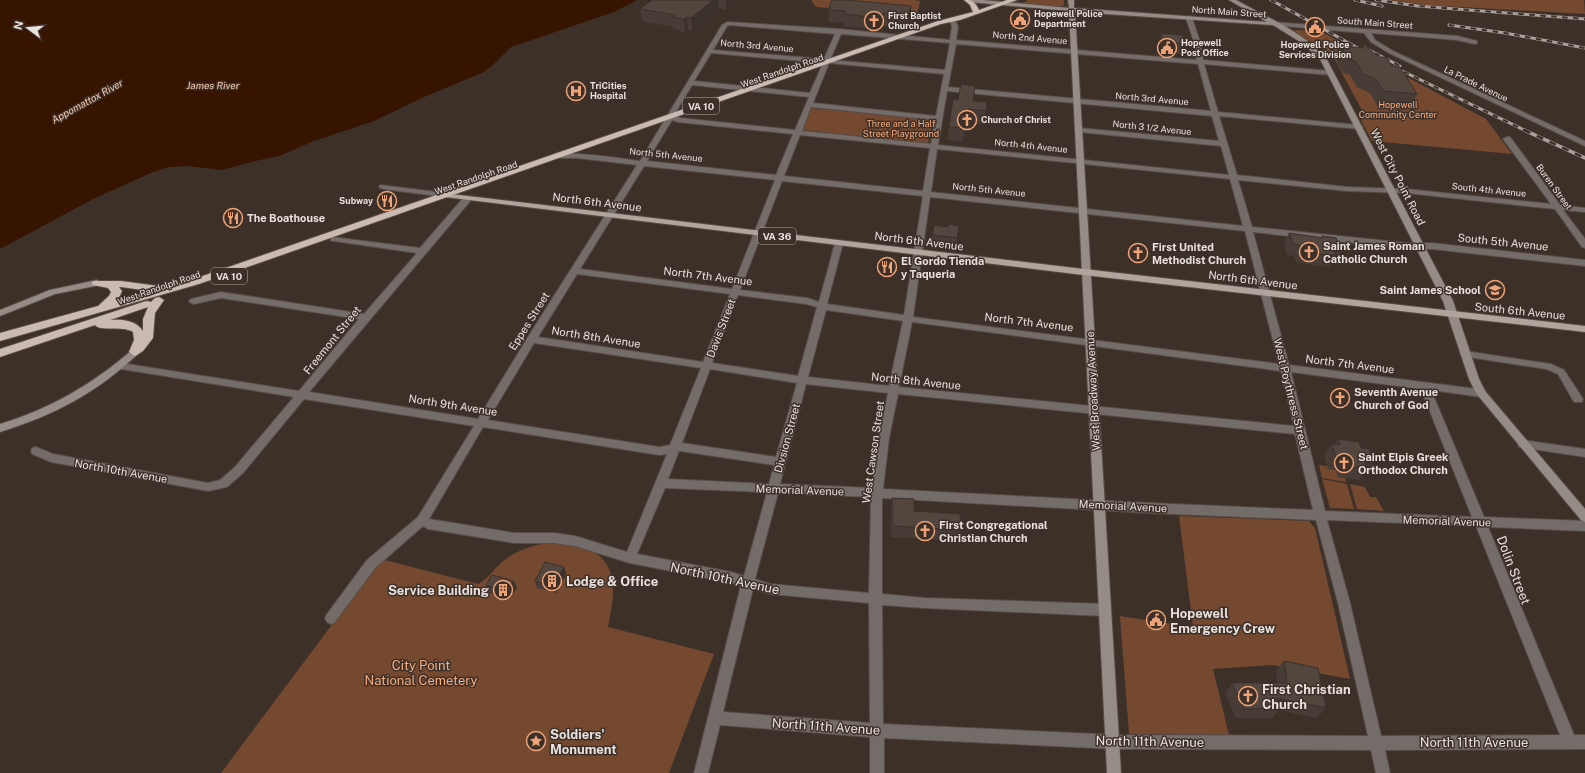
<svg xmlns="http://www.w3.org/2000/svg" width="1585" height="773" font-family="'Public Sans',sans-serif">
<rect width="100%" height="100%" fill="#3c3029"/>
<g fill="#744930">
<polygon points="811,0 913,0 920,1 917,15 816,7"/>
<polygon points="1028,0 1064,0 1064,5 1058,7 1023,3"/>
<polygon points="1388,0 1584,0 1585,14 1426,5"/>
<polygon points="1296,30 1320,31 1486,119 1512,154 1372,141 1361,120 1365,116 1335,60 1327,52 1293,31"/>
<polygon points="811,108 933,120 928,144 802,130"/>
<polygon points="1319,465 1327,466 1336,470 1338,477 1345,478 1346,482 1322,478"/>
<polygon points="1322,479 1347,484 1354,509 1330,508"/>
<polygon points="1350,484 1365,487 1370,497 1376,497 1384,511 1357,509"/>
<polygon points="1179,516 1309,521 1315,528 1350,679 1273,665 1213,669 1229,735 1129,734 1120,616 1193,627"/>
<path d="M556 542C566 544 577 545 587 549 621 562 614 598 608 627L714 654 669 773H221L381 559 478 584C488 579 493 570 501 563 517 549 536 544 556 542Z"/>
</g>
<polygon fill="#361400" points="0,0 637,0 614,12 511,47 494,64 484,72 424,97 374,121 314,141 279,156 255,161 222,170 187,166 169,167 153,172 93,199 0,249"/>
<g fill="none" stroke-linecap="round" stroke-linejoin="round">
<defs>
<g id="street">
<path d="M1189 16 1192 18 1199 39 1203 60 1331 71 1334 73 1331 75 1204 64 1218 112 1359 125 1363 127 1359 129 1219 116 1237 175 1347 187 1406 189 1551 204 1503 139 1507 137H1510L1560 205 1585 208V212L1563 210 1585 239V248L1582 247 1555 209 1406 193 1347 191 1238 180 1252 227 1407 243H1432L1585 260V266L1432 249H1407L1253 232 1289 365 1485 390 1486 393 1485 396 1481 397 1431 390 1484 517 1585 521V531L1488 527 1574 735H1585V749L1385 750 1390 773H1376L1371 750 1117 749 884 738V773H870V737L720 725 708 773H694L741 585 630 563 575 546 554 543H514L428 529 423 526 375 568 335 622 331 624 327 622 325 618 327 614 367 560 418 517 474 426 304 399 243 473 227 487 208 491 51 462 32 454 31 451 32 448 36 447 53 454 208 483 220 480 235 467 294 397 121 369 116 366 118 364 121 363 299 391 359 319 221 298 194 304 191 303 189 301 191 299 221 292 364 314 417 253 334 241H331V237L420 248 465 196H468L472 198 471 200 309 392 478 419 528 337 637 165 577 158H556L552 156C561 149 625 159 640 161L722 25 727 22 839 29 950 40 952 26 949 20 952 18 954 19 958 26 956 40 1197 60 1193 39 1186 18ZM730 25 835 34 824 59 713 50 727 26ZM841 34 950 43 945 70 830 60ZM956 44 1198 64 1211 111 948 87ZM711 53 823 63 810 93 694 81ZM829 63 944 74 936 116 813 103ZM692 85 809 97 795 130 680 118 674 115ZM947 91 1212 116 1219 141 1079 128 1075 130 1079 132 1221 146 1229 175 938 145ZM811 107 935 120 931 144 802 131ZM672 120 678 122 793 134 776 175 647 161ZM800 135 930 148 923 191 784 176ZM937 149 1230 179 1243 226 931 192ZM644 166 775 180 732 289 580 269ZM782 181 923 196 904 315 827 304 843 243 839 240 835 243 819 302 807 298 740 290ZM930 197 1245 231 1279 364 913 317ZM577 274 730 294 703 362 538 337ZM738 295 806 304 817 307 798 376 712 363ZM826 310 903 321 889 386 808 377ZM912 322 1281 371 1294 426 899 387ZM534 343 701 368 670 445 659 447 488 420ZM710 369 797 383 776 457 682 443ZM1291 372 1421 389 1472 517 1325 511ZM806 384 888 393 879 438 872 488 780 484ZM898 394 1295 434 1313 510 1149 503 883 489 889 438ZM483 427 659 455 667 454 627 552 575 536 554 533H514L429 519ZM679 451H680L774 465 769 484 668 479ZM665 488 767 492 744 576 731 572 637 554ZM778 493 871 497 869 593 770 584 755 579ZM882 498 1149 513 1316 520 1338 603 1368 736 1117 735 883 724 882 605 925 608 1105 616 1109 614 1111 610 1109 606 1105 604 925 598 882 594ZM1327 520 1476 526 1560 735 1381 736 1350 603ZM753 589 770 594 869 603 870 723 723 712Z"/>
<polygon points="1273,22 1457,36 1477,41 1477,43 1475,44 1457,40 1371,33 1375,40 1393,51 1585,141 1585,146 1389,53 1371,42 1364,33 1271,25 1271,23"/>
<polygon points="380,185 445,193 449,195 445,197 383,189 379,187"/>
<polygon points="1465,351 1551,364 1564,370 1583,399 1582,402 1574,402 1558,374 1546,369 1462,356 1460,354 1462,352"/>
<polygon points="1523,440 1585,449 1585,457 1519,447 1518,444 1519,441"/>
</g>
<g id="secondary">
<path d="M966 0H983L1069 8 1068 0H1074V8L1267 22 1229 0H1236C1266 17 1303 32 1326 58L1453 301 1479 379 1485 391 1585 509V522L1581 520 1476 393 1469 379 1443 301 1320 59 1302 43 1273 25 1075 12 1121 773H1107L1069 11 969 2Z"/>
<polygon points="97,280 101,283 100,285 55,294 0,316 0,310 50,290"/>
<path d="M135 349 140 352 138 354C96 393 55 415 0 432V424C50 409 93 384 132 350Z"/>
</g>
<polygon id="primary" points="442,193 1075,268 1585,326 1585,332 1075,274 445,197 442,197"/>
<g id="highway">
<path d="M964 0C972 0 975 1 979 10L1007 0H1017L960 20 941 24 199 284 0 341V333L98 306 109 296 111 292 108 288 93 285 92 283 93 281H121L166 287 191 280 938 21 973 12 970 5ZM119 287H121L150 291 118 300 122 291Z"/>
<path d="M159 297 164 300 155 313 153 338 143 351 135 356 129 352 134 340 133 332C122 325 100 332 95 325L0 357V349L143 302 147 301 151 302 155 298ZM148 307 143 319V331C136 320 121 319 110 320Z"/>
</g>
</defs>
<use href="#street" stroke="#584c46" stroke-width="2"/>
<use href="#secondary" stroke="#584c46" stroke-width="2"/>
<use href="#primary" stroke="#584c46" stroke-width="2"/>
<use href="#highway" stroke="#584c46" stroke-width="2"/>
<use href="#street" fill="#736c69" fill-rule="evenodd"/>
<use href="#secondary" fill="#968c86" fill-rule="evenodd"/>
<use href="#primary" fill="#b1a49d" fill-rule="evenodd"/>
<use href="#highway" fill="#cabab2" fill-rule="evenodd"/>
<defs>
<g id="rail-far1">
<polyline points="1271,0 1365,52"/>
<polyline points="1355,0 1382,6"/>
<polyline points="1376,0 1418,6 1585,19"/>
<polyline points="1449,25 1505,33 1585,48"/>
<polyline points="1365,48 1400,66"/>
<polyline points="1394,67 1526,131"/>
</g>
<polyline id="rail" points="1524,130 1585,158"/>
</defs>
<use href="#rail-far1" stroke="#aaa09b" stroke-width="3"/>
<use href="#rail" stroke="#aaa09b" stroke-width="3.5"/>
<use href="#rail-far1" stroke="#3c3029" stroke-width="2" stroke-dasharray="5.5" stroke-linecap="butt"/>
<use href="#rail" stroke="#3c3029" stroke-width="2.5" stroke-dasharray="7" stroke-linecap="butt"/>
</g>
<g fill="#473c36">
<polygon points="652,0 734,0 734,3 726,10 719,8 692,30 688,30 685,32 673,29 673,27 642,21 640,9"/>
<polygon points="911,6 910,18 907,28 882,26 881,29 877,30 844,26 844,23 829,22 829,20 828,19 829,7"/>
<polygon points="1161,33 1185,44 1182,54 1159,52 1158,42"/>
<polygon points="1341,46 1379,57 1392,66 1417,94 1410,108 1377,105 1370,93 1357,87 1350,75 1342,72 1335,58"/>
<polygon points="973,101 986,111 984,124 966,123 963,142 947,140 949,127"/>
<polygon points="959,226 956,245 931,242 932,235 948,227"/>
<polygon points="1289,233 1321,238 1322,236 1341,252 1335,263 1332,262 1330,267 1296,263 1294,256 1287,255 1284,244"/>
<polygon points="1338,439 1361,448 1374,464 1366,475 1363,475 1359,480 1338,477 1336,470 1328,469 1324,455 1332,444 1335,444"/>
<polygon points="892,498 914,511 961,530 959,541 891,537 891,509"/>
<polygon points="564,567 566,574 556,593 537,588 535,581"/>
<polygon points="486,585 517,588 510,598 489,593"/>
<polygon points="1284,661 1326,708 1317,718 1279,710 1272,718 1236,718 1225,693 1232,683 1277,683 1276,671"/>
</g>
<g fill="#3a312c">
<polygon points="713,0 718,0 719,8 692,30 691,18"/>
<polygon points="726,0 734,0 734,3 726,10"/>
<polygon points="911,6 910,18 907,28 908,16"/>
<polygon points="883,13 882,26 881,29 877,30 878,18"/>
<polygon points="687,17 688,30 685,32 684,19"/>
<polygon points="564,567 566,574 556,593 553,586"/>
<polygon points="514,581 517,588 510,598 507,591"/>
</g>
<g fill="#53463f" stroke="#3a312c">
<polygon points="652,0 713,0 691,18 687,17 684,19 672,17 675,15 640,9"/>
<polygon points="832,0 847,0 911,6 908,16 883,13 881,17 878,18 844,14 845,11 830,10 831,7 829,7"/>
<polygon points="1161,33 1183,35 1185,44 1162,42"/>
<polygon points="1341,46 1368,48 1379,57 1386,57 1392,66 1400,67 1417,94 1383,91 1376,79 1363,74 1356,62 1348,59"/>
<polygon points="961,84 975,86 973,101 987,102 986,111 968,109 965,128 949,127 953,99 958,100"/>
<polygon points="949,224 959,226 957,238 932,235 934,225 948,227"/>
<polygon points="1289,233 1323,238 1322,236 1336,238 1341,252 1334,251 1336,256 1301,252 1299,245 1293,244"/>
<polygon points="1338,439 1359,442 1361,448 1369,449 1374,464 1365,463 1367,469 1346,466 1344,459 1336,458 1332,444 1340,445"/>
<polygon points="892,498 914,499 914,511 960,514 961,530 893,526"/>
<polygon points="545,562 564,567 553,586 535,581"/>
<polygon points="492,575 514,581 507,591 486,585"/>
<polygon points="1284,661 1318,668 1326,708 1277,698 1281,708 1244,709 1232,683 1287,683"/>
</g>
<defs>
<symbol id="civic-ring" viewBox="-11 -11 22 22"><circle r="9.5" fill="#3c3029" stroke="#efa376" stroke-width="1.5"/><path d="M-.6-6.5H3V-4.5H.6V-3L4-1V1h2V6H-6V1h2V-1L-.6-3ZM-1.2 2.5V6h2.4V2.5Z" fill="#efa376"/></symbol>
<symbol id="church-ring" viewBox="-11 -11 22 22"><circle r="9.5" fill="#3c3029" stroke="#efa376" stroke-width="1.5"/><path d="M-1.2-6h2.4v3.5h3.3v2.4h-3.3V6h-2.4V-.1h-3.3v-2.4h3.3Z" fill="#efa376"/></symbol>
<symbol id="hospital-ring" viewBox="-11 -11 22 22"><circle r="9.5" fill="#3c3029" stroke="#efa376" stroke-width="1.5"/><path d="M-5-5h3v3.5h4V-5h3V5h-3V1.5h-4V5h-3Z" fill="#efa376"/></symbol>
<symbol id="restaurant-ring" viewBox="-11 -11 22 22"><circle r="9.5" fill="#3c3029" stroke="#efa376" stroke-width="1.5"/><path d="M-5-6h1v4h1v-4h1v4h1v-4h1v5L-1.5 .5V6h-2V.5L-5-1ZM5-6V6H3V1.5H1.5Q1.5-4 5-6Z" fill="#efa376"/></symbol>
<symbol id="school-ring" viewBox="-11 -11 22 22"><circle r="9.5" fill="#3c3029" stroke="#efa376" stroke-width="1.5"/><path d="M0-5L7-2L0 1L-7-2ZM-4 1L0 2.5L4 1V4Q0 6-4 4Z" fill="#efa376"/></symbol>
<symbol id="building-ring" viewBox="-11 -11 22 22"><circle r="9.5" fill="#3c3029" stroke="#efa376" stroke-width="1.5"/><path d="M-4-6H4V6H1V3H-1V6H-4ZM-2.5-4.3h1.7v1.8h-1.7ZM.8-4.3h1.7v1.8H.8ZM-2.5-1h1.7V.8h-1.7ZM.8-1h1.7V.8H.8Z" fill="#efa376"/></symbol>
<symbol id="sight-ring" viewBox="-11 -11 22 22"><circle r="9.5" fill="#3c3029" stroke="#efa376" stroke-width="1.5"/><path d="M0-6L1.8-2.2L6-1.7L2.9 1.2L3.7 5.4L0 3.3L-3.7 5.4L-2.9 1.2L-6-1.7L-1.8-2.2Z" fill="#efa376"/></symbol>
</defs>
<g fill-rule="evenodd">
<use href="#civic-ring" x="1009" y="8" width="22" height="22"/>
<use href="#church-ring" x="863" y="10" width="22" height="22"/>
<use href="#civic-ring" x="1304" y="16" width="22" height="22"/>
<use href="#civic-ring" x="1156" y="37" width="22" height="22"/>
<use href="#hospital-ring" x="565" y="80" width="22" height="22"/>
<use href="#church-ring" x="956" y="109" width="22" height="22"/>
<use href="#restaurant-ring" x="376" y="190" width="22" height="22"/>
<use href="#restaurant-ring" x="222" y="207" width="22" height="22"/>
<use href="#church-ring" x="1298" y="241" width="22" height="22"/>
<use href="#church-ring" x="1127" y="242" width="22" height="22"/>
<use href="#restaurant-ring" x="876" y="256" width="22" height="22"/>
<use href="#school-ring" x="1484" y="279" width="22" height="22"/>
<use href="#church-ring" x="1329" y="387" width="22" height="22"/>
<use href="#church-ring" x="1333" y="452" width="22" height="22"/>
<use href="#church-ring" x="914" y="520" width="22" height="22"/>
<use href="#building-ring" x="541" y="570" width="22" height="22"/>
<use href="#building-ring" x="492" y="579" width="22" height="22"/>
<use href="#civic-ring" x="1145" y="609" width="22" height="22"/>
<use href="#church-ring" x="1237" y="685" width="22" height="22"/>
<use href="#sight-ring" x="525" y="730" width="22" height="22"/>
</g>
<g text-anchor="middle" stroke-width="3" stroke-linejoin="round" paint-order="stroke">
<g font-size="9" fill="#e9e1dd" stroke="#3c3029">
<text transform="translate(1229 12) rotate(4)" y="3">North Main Street</text>
<text transform="translate(1375 23) rotate(4)" y="3">South Main Street</text>
<text transform="translate(1030 38) rotate(5)" y="3">North 2nd Avenue</text>
<text transform="translate(757 46) rotate(5)" y="3">North 3rd Avenue</text>
<text transform="translate(782 71) rotate(-19)" y="3">West Randolph Road</text>
<text transform="translate(1476 84) rotate(26)" y="3">La Prade Avenue</text>
<text transform="translate(1152 99) rotate(5)" y="3">North 3rd Avenue</text>
<text transform="translate(1152 128) rotate(6)" y="3">North 3 1/2 Avenue</text>
<text transform="translate(1031 146) rotate(6)" y="3">North 4th Avenue</text>
<text transform="translate(666 155) rotate(6)" y="3">North 5th Avenue</text>
<text transform="translate(476 178) rotate(-19)" y="3">West Randolph Road</text>
<text transform="translate(1554 187) rotate(54)" y="3">Buren Street</text>
<text transform="translate(989 190) rotate(6)" y="3">North 5th Avenue</text>
<text transform="translate(1489 190) rotate(6)" y="3">South 4th Avenue</text>
<text transform="translate(159 288) rotate(-19)" y="3">West Randolph Road</text>
</g>
<g font-size="9" font-weight="bold" fill="#e9e1dd" stroke="#3c3029" text-anchor="start">
<text x="1034" y="17">Hopewell Police<tspan x="1034" dy="10">Department</tspan></text>
<text x="888" y="19">First Baptist<tspan x="888" dy="10">Church</tspan></text>
<text x="1181" y="46">Hopewell<tspan x="1181" dy="10">Post Office</tspan></text>
<text x="1315" y="48" text-anchor="middle">Hopewell Police<tspan x="1315" dy="10">Services Division</tspan></text>
<text x="590" y="89">TriCities<tspan x="590" dy="10">Hospital</tspan></text>
<text x="981" y="123">Church of Christ</text>
<text x="373" y="204" text-anchor="end">Subway</text>
</g>
<g font-size="9" fill="#faac7e" stroke="#3c3029">
<text x="1398" y="108">Hopewell<tspan x="1398" dy="10">Community Center</tspan></text>
<text x="901" y="127">Three and a Half<tspan x="901" dy="10">Street Playground</tspan></text>
</g>
<g font-size="10" font-style="italic" fill="#facaae" stroke="#3c3029">
<text x="213" y="89">James River</text>
<text transform="translate(87 101) rotate(-29)" y="4">Appomattox River</text>
</g>
<g fill="#3c3029" stroke="#b5aca7" stroke-width="1">
<rect x="683" y="98" width="36" height="16" rx="3"/>
<rect x="758" y="228" width="38" height="16" rx="3"/>
<rect x="211" y="268" width="36" height="16" rx="3"/>
</g>
<g font-size="10" font-weight="bold" fill="#e9e1dd">
<text x="701" y="110">VA 10</text>
<text x="777" y="240">VA 36</text>
<text x="229" y="280">VA 10</text>
</g>
<g font-size="11" fill="#e9e1dd" stroke="#3c3029">
<text transform="translate(1398 177) rotate(63)" y="4">West City Point Road</text>
<text transform="translate(597 202) rotate(7)" y="4">North 6th Avenue</text>
<text transform="translate(919 241) rotate(7)" y="4">North 6th Avenue</text>
<text transform="translate(1503 242) rotate(6)" y="4">South 5th Avenue</text>
<text transform="translate(708 276) rotate(7)" y="4">North 7th Avenue</text>
<text transform="translate(1253 280) rotate(7)" y="4">North 6th Avenue</text>
<text transform="translate(1520 311) rotate(6)" y="4">South 6th Avenue</text>
<text transform="translate(529 321) rotate(-58)" y="4">Eppes Street</text>
<text transform="translate(1029 322) rotate(7)" y="4">North 7th Avenue</text>
<text transform="translate(721 328) rotate(-69)" y="4">Davis Street</text>
<text transform="translate(596 337) rotate(9)" y="4">North 8th Avenue</text>
<text transform="translate(332 340) rotate(-51)" y="4">Freemont Street</text>
<text transform="translate(1350 364) rotate(7)" y="4">North 7th Avenue</text>
<text transform="translate(916 381) rotate(6)" y="4">North 8th Avenue</text>
<text transform="translate(1093 391) rotate(-93)" y="4">West Broadway Avenue</text>
<text transform="translate(1291 394) rotate(76)" y="4">West Poythress Street</text>
<text transform="translate(453 405) rotate(9)" y="4">North 9th Avenue</text>
<text transform="translate(787 438) rotate(-75)" y="4">Divsion Street</text>
<text transform="translate(873 452) rotate(-82)" y="4">West Cawson Street</text>
<text transform="translate(121 471) rotate(10)" y="4">North 10th Avenue</text>
<text transform="translate(800 490) rotate(2)" y="4">Memorial Avenue</text>
<text transform="translate(1123 506) rotate(3)" y="4">Memorial Avenue</text>
<text transform="translate(1447 521) rotate(2)" y="4">Memorial Avenue</text>
</g>
<g font-size="11" font-weight="bold" fill="#e9e1dd" stroke="#3c3029" text-anchor="start">
<text x="247" y="222">The Boathouse</text>
<text x="1323" y="250">Saint James Roman<tspan x="1323" dy="13">Catholic Church</tspan></text>
<text x="1152" y="251">First United<tspan x="1152" dy="13">Methodist Church</tspan></text>
<text x="901" y="265">El Gordo Tienda<tspan x="901" dy="13">y Taqueria</tspan></text>
<text x="1481" y="294" text-anchor="end">Saint James School</text>
<text x="1354" y="396">Seventh Avenue<tspan x="1354" dy="13">Church of God</tspan></text>
<text x="1358" y="461">Saint Elpis Greek<tspan x="1358" dy="13">Orthodox Church</tspan></text>
<text x="939" y="529">First Congregational<tspan x="939" dy="13">Christian Church</tspan></text>
</g>
<g font-size="13" fill="#e9e1dd" stroke="#3c3029">
<text transform="translate(1514 570) rotate(69)" y="5">Dolin Street</text>
<text transform="translate(725 578) rotate(12)" y="5">North 10th Avenue</text>
<text transform="translate(826 726) rotate(4)" y="5">North 11th Avenue</text>
<text transform="translate(1150 741) rotate(1)" y="5">North 11th Avenue</text>
<text x="1474" y="747">North 11th Avenue</text>
</g>
<g font-size="13" font-weight="bold" fill="#e9e1dd" stroke="#3c3029" text-anchor="start">
<text x="566" y="586">Lodge &amp; Office</text>
<text x="489" y="595" text-anchor="end">Service Building</text>
<text x="1170" y="618">Hopewell<tspan x="1170" dy="15">Emergency Crew</tspan></text>
<text x="1262" y="694">First Christian<tspan x="1262" dy="15">Church</tspan></text>
<text x="550" y="739">Soldiers'<tspan x="550" dy="15">Monument</tspan></text>
</g>
<g font-size="13" fill="#faac7e" stroke="#3c3029">
<text x="421" y="670">City Point<tspan x="421" dy="15">National Cemetery</tspan></text>
</g>
</g>
<g transform="translate(28 28) rotate(286)" stroke="#3c3029" stroke-width="3" paint-order="stroke">
<path d="M0-3L7 15L0 10L-7 15Z" fill="#e9e1dd"/>
<text y="-6" font-size="11" font-weight="bold" text-anchor="middle" fill="#e9e1dd">N</text>
</g>
</svg>
